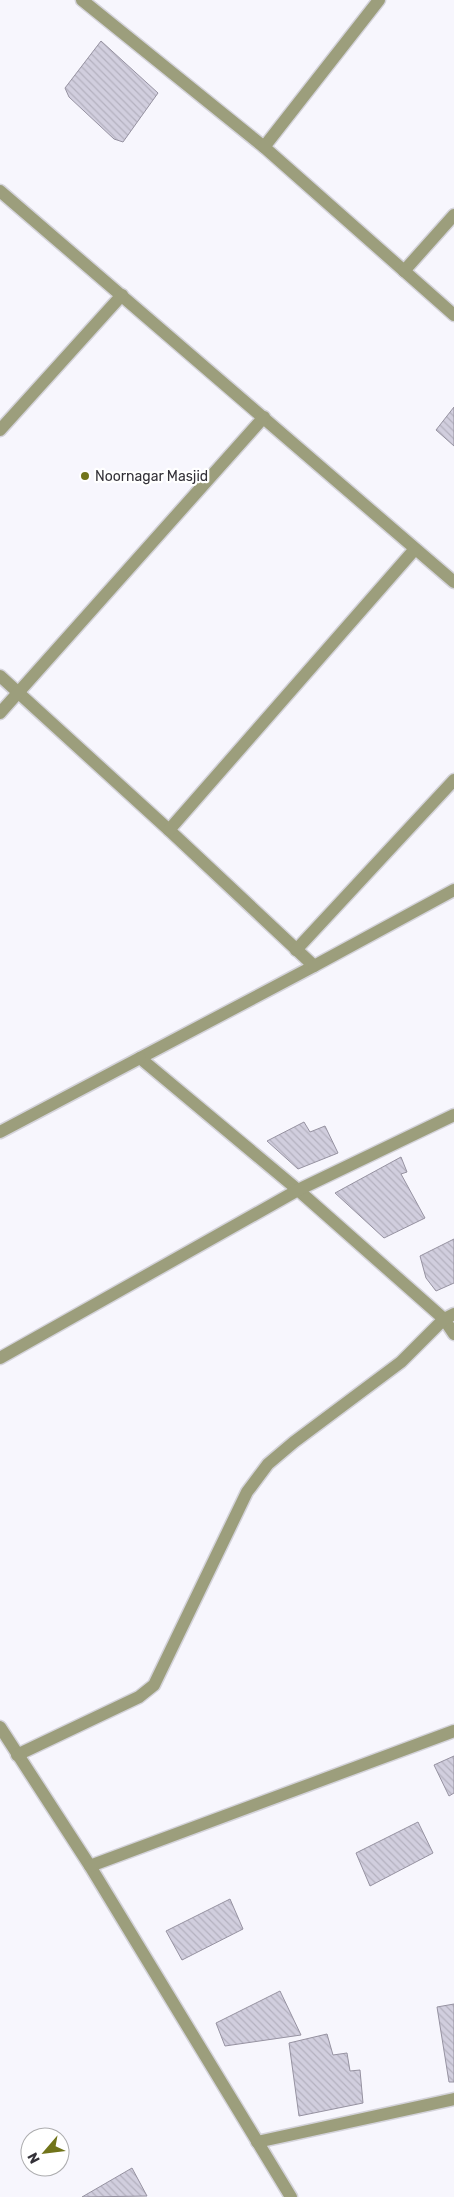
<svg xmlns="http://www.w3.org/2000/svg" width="454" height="2197" font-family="Rubik,sans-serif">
<defs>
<pattern id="building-back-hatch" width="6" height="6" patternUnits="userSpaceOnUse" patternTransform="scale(1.25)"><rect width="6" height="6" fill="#d1cede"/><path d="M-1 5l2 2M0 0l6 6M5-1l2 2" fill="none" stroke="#b4b1bf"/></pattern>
</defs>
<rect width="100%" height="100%" fill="#f7f6fd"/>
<g fill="url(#building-back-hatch)" stroke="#9692a1">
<polygon points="101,41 158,93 123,142 114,139 69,97 65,88"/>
<polygon points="454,407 454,446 436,430"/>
<polygon points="304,1122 310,1132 325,1126 338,1153 298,1169 267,1141"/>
<polygon points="401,1157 407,1172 401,1174 425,1218 384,1238 335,1193"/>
<polygon points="454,1239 454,1283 436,1291 426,1278 420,1256"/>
<polygon points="454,1756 454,1793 449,1796 434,1765"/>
<polygon points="418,1822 433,1853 370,1886 356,1853"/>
<polygon points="230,1899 243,1929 182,1960 166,1931"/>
<polygon points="280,1991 301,2035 225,2046 216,2023"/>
<polygon points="454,2004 454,2082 449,2082 437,2007"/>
<polygon points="327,2034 333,2055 347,2053 350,2071 360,2070 363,2103 299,2116 289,2043"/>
<polygon points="132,2168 147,2196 82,2197"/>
</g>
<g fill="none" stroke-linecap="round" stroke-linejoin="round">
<defs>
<g id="street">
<polyline points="82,0 264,147 454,315"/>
<polyline points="264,147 379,0"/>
<polyline points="0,191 454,582"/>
<polyline points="404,271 454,215"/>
<polyline points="0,430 122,295"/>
<polyline points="0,676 169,830 314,966 140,1058 298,1190 444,1319 454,1334"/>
<polyline points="0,713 264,417"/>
<polyline points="169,830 415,549"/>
<polyline points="296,950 454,780"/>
<polyline points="314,966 454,890"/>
<polyline points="0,1132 140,1058"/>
<polyline points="0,1358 298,1190 454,1115"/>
<polyline points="0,1727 90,1866 291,2197"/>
<polyline points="17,1755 139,1697 154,1685 247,1492 268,1464 294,1442 401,1362 444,1319 454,1314"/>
<polyline points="90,1866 454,1731"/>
<polyline points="257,2142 454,2099"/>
</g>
</defs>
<use href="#street" stroke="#d4d3da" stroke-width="15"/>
<use href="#street" stroke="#9c9e7c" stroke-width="12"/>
</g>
<circle fill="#71741a" stroke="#fff" stroke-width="2" cx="85" cy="476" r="5"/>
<g text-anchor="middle" stroke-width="4.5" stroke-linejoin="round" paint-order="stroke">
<g font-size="14" fill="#333138" stroke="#fff" text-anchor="start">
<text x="95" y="481">Noornagar Masjid</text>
</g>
</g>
<g transform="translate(45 2152) rotate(242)"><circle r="24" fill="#ffffff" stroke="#adadaf"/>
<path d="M0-4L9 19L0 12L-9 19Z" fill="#71741a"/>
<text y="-8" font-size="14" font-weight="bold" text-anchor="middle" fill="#333138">N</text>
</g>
</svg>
